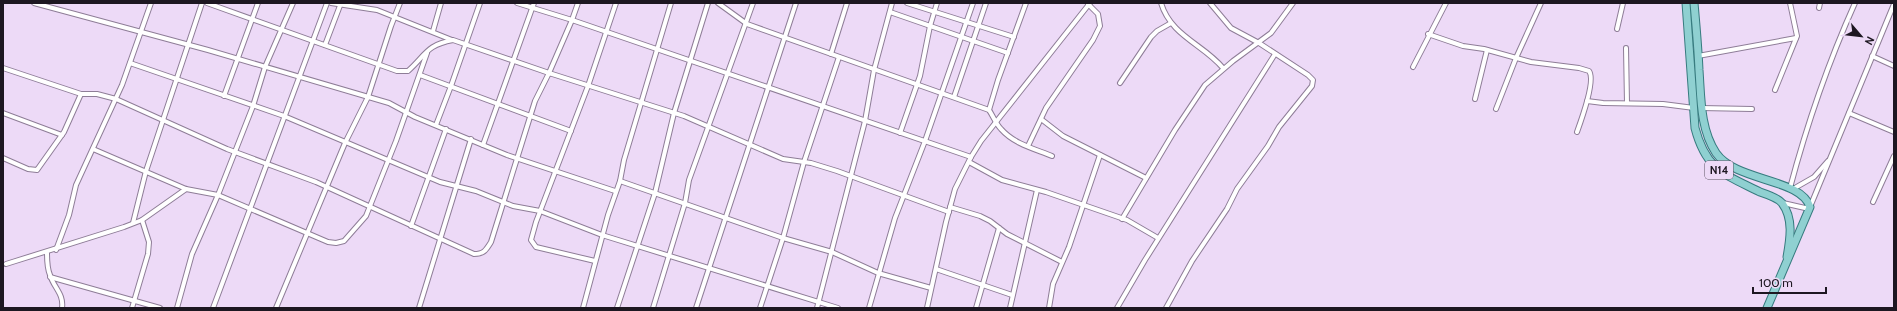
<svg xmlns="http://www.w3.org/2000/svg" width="1897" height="311" font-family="Cabin,sans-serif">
<rect width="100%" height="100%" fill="#eddaf7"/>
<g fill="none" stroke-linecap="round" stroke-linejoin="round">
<defs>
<g id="street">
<polyline points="34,3 208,50 389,103 415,117 507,155 615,191"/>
<path d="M207 3 397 71H408C426 55 426 45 453 40L549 73 572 20 971 157"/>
<polyline points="331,3 377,10 452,40"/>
<polyline points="517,3 572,20 578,3"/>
<path d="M718 3 747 24 989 110C993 116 996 124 1001 129 1014 144 1035 149 1052 156"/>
<polyline points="907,3 1014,37"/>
<path d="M1161 3C1171 36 1203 44 1223 68"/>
<polyline points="1819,8 1820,3"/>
<polyline points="890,12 1008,53"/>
<polyline points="1617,29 1623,3"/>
<polyline points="433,31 441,3"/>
<path d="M1428 34 1463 46 1484 49 1531 62 1579 68 1589 71C1596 80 1581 121 1577 132"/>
<polyline points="325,45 341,3"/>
<polyline points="1626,48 1627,103"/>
<polyline points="831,54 847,3"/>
<polyline points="1698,56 1796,38"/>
<polyline points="1872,56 1894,66"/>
<polyline points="130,63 284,116 440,182 476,191 513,206 540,211 602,235 838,308"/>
<polyline points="1413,67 1446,3"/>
<path d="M3 68 81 94H97L116 99 227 149 316 182 474 254C484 254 486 250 491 242L535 101 549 73 684 116 783 159 811 163 837 171 949 212"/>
<polyline points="420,75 571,131"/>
<polyline points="1120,83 1151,37 1157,31 1171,23"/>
<polyline points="1775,90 1797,36 1790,3"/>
<polyline points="224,96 258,3"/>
<polyline points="954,97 986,3"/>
<polyline points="1475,99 1487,50"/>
<polyline points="1587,101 1603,103 1663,104 1694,108"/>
<polyline points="1701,108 1752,109"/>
<polyline points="1496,109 1516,58 1541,3"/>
<polyline points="989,110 998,80 1026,3"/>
<polyline points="3,113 62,135"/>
<polyline points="1849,113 1894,132"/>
<polyline points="1041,119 1063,136 1146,178"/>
<polyline points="436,125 451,86 480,3"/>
<polyline points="900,133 920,76 930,26 937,3"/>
<polyline points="483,145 534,3"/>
<polyline points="1028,146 1046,108 1093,40 1100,26 1098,14 1088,4"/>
<polyline points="93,149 186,189 218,195 328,242 336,243 344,241 366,216 396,141 427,53"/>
<polyline points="3,158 28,169 37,170 64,132 81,94"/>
<polyline points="969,162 1002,180 1046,192 1127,220 1158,238"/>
<polyline points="620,181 783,238 832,252 878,273 931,288"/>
<path d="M1790 188C1807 124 1828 63 1855 3"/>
<polyline points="1793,189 1814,177 1828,161"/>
<polyline points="1873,202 1894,156"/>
<polyline points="1783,203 1805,208 1810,207 1894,4"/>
<polyline points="950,207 980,216 990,221 1007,234 1062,262"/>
<polyline points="1122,219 1175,130 1205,85 1233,61 1271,33 1293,3"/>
<polyline points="133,223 146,171 202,3"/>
<polyline points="411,226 446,129"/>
<polyline points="56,250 69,215 76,185 122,85 151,3"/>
<path d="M47 253C47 261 47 268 50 275 54 288 64 294 62 308"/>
<polyline points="595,261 536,247 531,240 536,222 588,86 616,3"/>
<polyline points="6,264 124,227 142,220 186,189"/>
<polyline points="936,269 1012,295"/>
<polyline points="50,277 160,308"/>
<polyline points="132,308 148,254 149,242 142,220"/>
<polyline points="177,308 192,254 218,195 253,106 265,67 293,3"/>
<polyline points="213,308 327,3"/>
<polyline points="276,308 345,143 368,97 391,26 400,3"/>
<polyline points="419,308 471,139"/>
<polyline points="583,308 608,215 620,181 624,160 671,3"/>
<polyline points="617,308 655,193 674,113 708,3"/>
<polyline points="653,308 685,203 689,180 753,3"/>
<polyline points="696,308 796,3"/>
<polyline points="760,308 783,238 804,162 839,57"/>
<polyline points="817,308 865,121 874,70 892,3"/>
<polyline points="869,308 895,218 925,141 973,3"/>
<polyline points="927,308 946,222 955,189 971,157 981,141 1090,3"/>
<polyline points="976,308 999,228"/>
<polyline points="1010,308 1037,190"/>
<polyline points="1049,308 1053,284 1069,247 1100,155"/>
<polyline points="1117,308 1145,260 1275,54"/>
<polyline points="1166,308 1192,261 1227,209 1237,189 1268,146 1279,127 1312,86 1313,80 1308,75 1259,43 1231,28 1210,3"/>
</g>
<g id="primary">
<path d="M1686 3 1695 128C1706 170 1724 174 1760 192 1766 194 1778 198 1782 203 1794 219 1790 240 1787 257"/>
<path d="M1694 3C1696 25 1698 48 1699 70 1701 97 1700 129 1716 153 1736 182 1801 178 1810 207L1767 308"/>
</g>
</defs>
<use href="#street" stroke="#8e7d97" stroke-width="6"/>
<use href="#primary" stroke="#377b7f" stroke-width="9"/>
<use href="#street" stroke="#fff" stroke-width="4"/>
<use href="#primary" stroke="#8fd0d1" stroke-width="7"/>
</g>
<g text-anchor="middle" stroke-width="3" stroke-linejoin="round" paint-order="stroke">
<rect fill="#eddaf7" stroke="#5b5261" stroke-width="1" x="1705" y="161" width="28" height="18" rx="3"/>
<g font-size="11" font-weight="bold" fill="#1d1721">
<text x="1719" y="174">N14</text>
</g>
</g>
<rect width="1897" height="311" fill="none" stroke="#1d1721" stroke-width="8"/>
<g transform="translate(1861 36) rotate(118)" stroke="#eddaf7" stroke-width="3" paint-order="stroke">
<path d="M0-3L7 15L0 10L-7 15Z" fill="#1d1721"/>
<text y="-6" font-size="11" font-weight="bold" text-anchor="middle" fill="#1d1721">N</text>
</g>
<path d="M1753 287v6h73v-6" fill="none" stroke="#1d1721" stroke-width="2"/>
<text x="1759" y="287" font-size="12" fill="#1d1721" stroke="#eddaf7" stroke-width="3" paint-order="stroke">100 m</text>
</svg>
